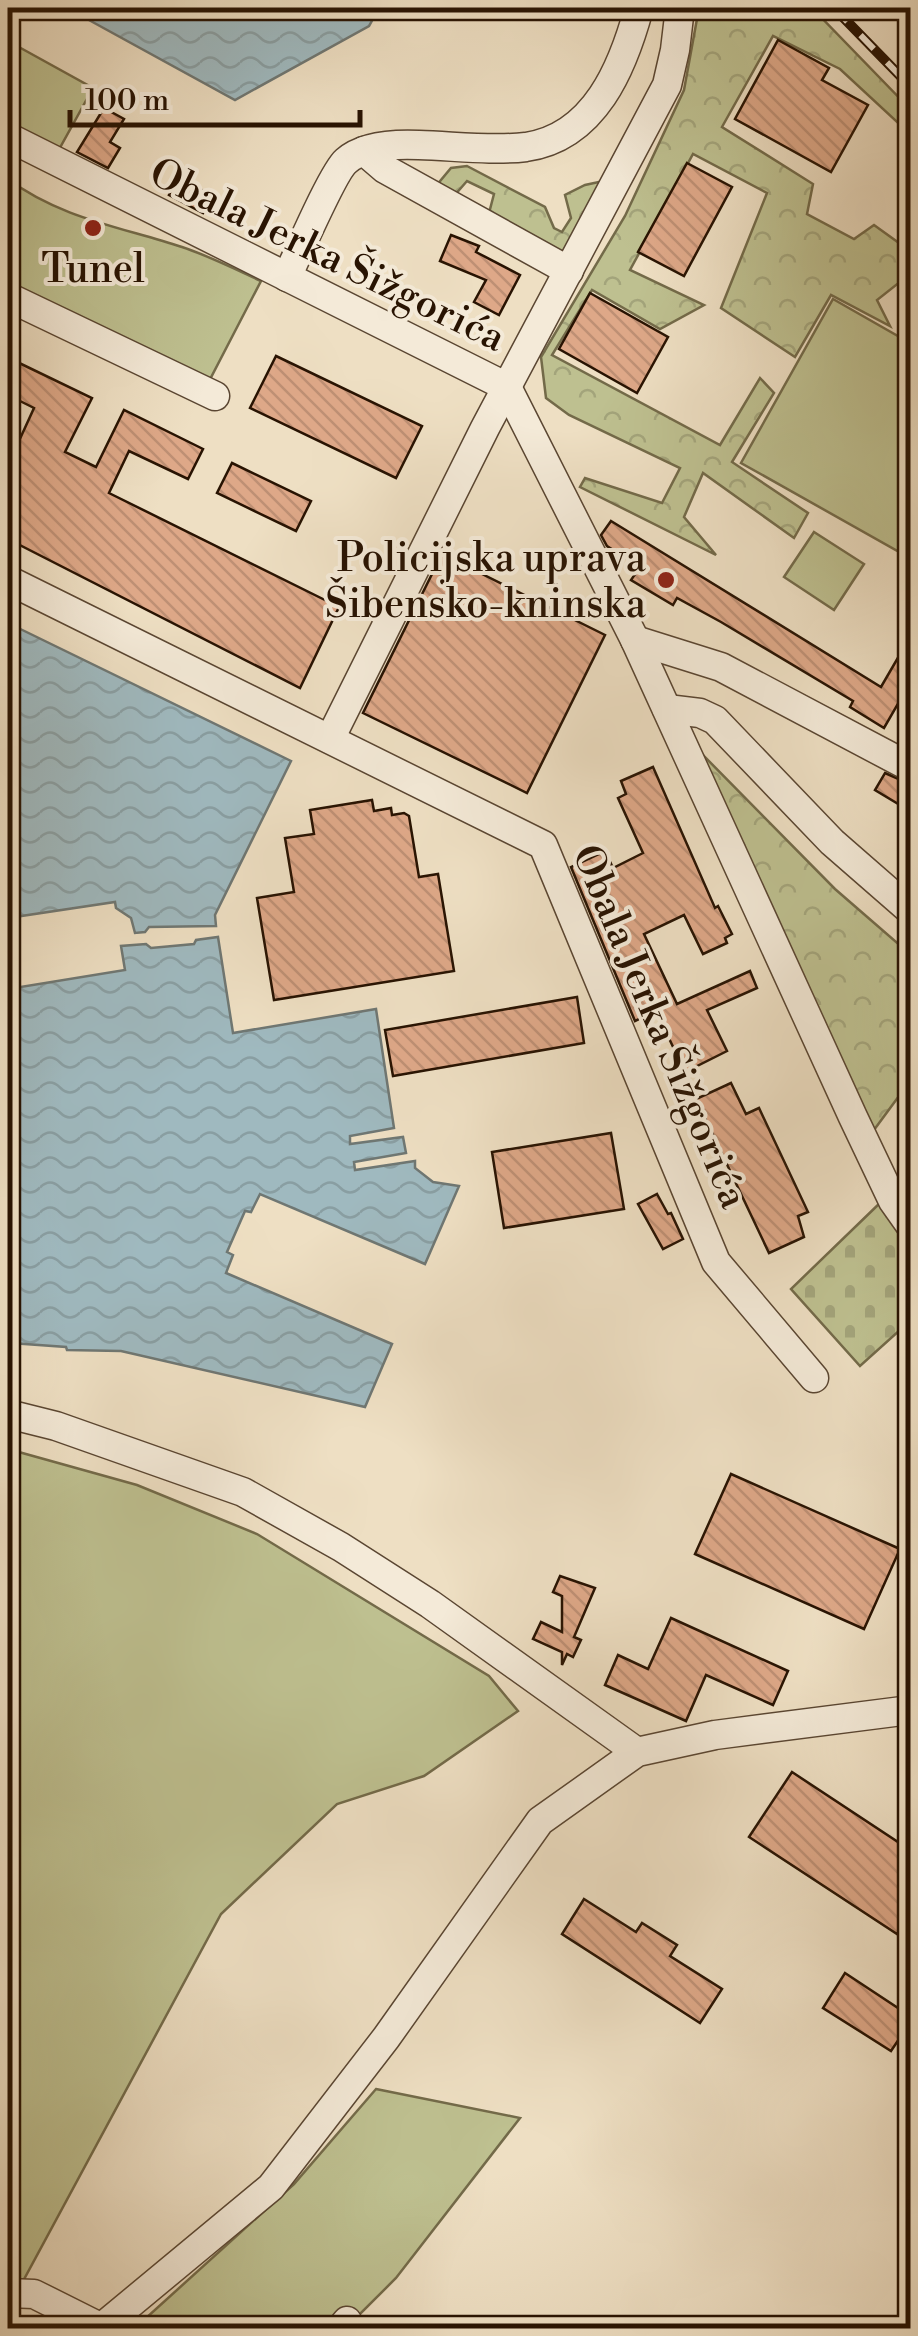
<svg xmlns="http://www.w3.org/2000/svg" width="918" height="2336" font-family="'Libre Bodoni',serif">
<defs>
<pattern id="forest-crowns" width="20" height="18" patternUnits="userSpaceOnUse" patternTransform="scale(2.5)"><rect width="20" height="18" fill="#bec090"/><path d="M2 6a3 3 0 1 1 6 0M12 15a3 3 0 1 1 6 0" fill="none" stroke="#a3a47b"/></pattern>
<pattern id="cemetery-stones" width="16" height="16" patternUnits="userSpaceOnUse" patternTransform="scale(2.5)"><rect width="16" height="16" fill="#bec090"/><path d="M2 7V4a2 2 0 0 1 4 0v3zM10 15v-3a2 2 0 0 1 4 0v3z" fill="#a3a47b"/></pattern>
<pattern id="water-waves" width="16" height="10" patternUnits="userSpaceOnUse" patternTransform="scale(2.5)"><rect width="16" height="10" fill="#9fb9bf"/><path d="M0 5q4-4 8 0t8 0" fill="none" stroke="#899ea2"/></pattern>
<pattern id="building-back-hatch" width="6" height="6" patternUnits="userSpaceOnUse" patternTransform="scale(2.5)"><rect width="6" height="6" fill="#dea888"/><path d="M-1 5l2 2M0 0l6 6M5-1l2 2" fill="none" stroke="#be9074"/></pattern>
</defs>
<rect width="100%" height="100%" fill="#eedfc3"/>
<filter id="stains"><feTurbulence type="fractalNoise" baseFrequency=".002" numOctaves="4"/><feColorMatrix values="0 0 0 0 .2 0 0 0 0 .09 0 0 0 0 .02 0 0 0 .5 -.17"/></filter>
<radialGradient id="worn" r=".72"><stop offset=".6" stop-color="#630" stop-opacity="0"/><stop offset="1" stop-color="#630" stop-opacity=".3"/></radialGradient>
<g fill="#bec090" stroke="#736a49" stroke-width="2.5">
<polygon points="8,41 93,88 57,153 8,127"/>
<path d="M8 179C60 218 121 227 182 247 209 256 235 269 261 281L206 387 8 290Z"/>
<polygon points="833,299 910,343 910,558 741,463"/>
<polygon points="814,532 864,564 834,610 784,577"/>
<polygon points="8,1449 137,1485 257,1534 489,1676 518,1711 424,1776 337,1804 221,1914 8,2309"/>
<polygon points="376,2089 520,2118 396,2278 357,2317 342,2309 326,2328 135,2328 294,2184"/>
</g>
<g fill="url(#forest-crowns)" stroke="#736a49" stroke-width="2.5">
<polygon points="699,8 812,8 910,109 910,134 840,69 773,36 722,127 813,184 807,214 854,239 874,225 910,251 910,274 877,300 890,326 831,295 795,357 721,308 767,193 693,154 630,270 704,305 660,329 592,290 552,355 720,445 760,378 774,393 732,462 808,513 794,538 703,473 684,517 716,555 580,487 585,478 662,503 680,468 569,415 546,398 541,357 625,216 684,90"/>
<polygon points="467,166 545,207 554,228 562,232 571,218 565,195 585,185 608,180 562,261 488,217 494,194 467,181 453,197 436,186 451,168"/>
<polygon points="697,749 835,889 910,954 910,1081 871,1134"/>
</g>
<polygon fill="url(#cemetery-stones)" stroke="#736a49" stroke-width="2.5" points="881,1202 910,1241 910,1321 860,1366 791,1289"/>
<g fill="url(#water-waves)" stroke="#6f7773" stroke-width="2.5">
<polygon points="67,8 379,8 369,26 235,100"/>
<polygon points="8,623 291,761 215,915 216,926 149,927 145,932 135,933 131,918 116,908 115,902 8,918"/>
<polygon points="218,937 233,1033 376,1009 394,1128 350,1136 350,1144 403,1137 406,1153 354,1162 355,1170 415,1161 415,1168 433,1182 459,1186 425,1264 260,1194 251,1212 245,1211 227,1252 233,1255 226,1273 392,1344 365,1407 121,1351 67,1350 66,1347 11,1343 8,1340 8,989 125,970 121,946 146,944 151,948 194,944 196,940"/>
</g>
<g fill="url(#building-back-hatch)" stroke="#281302" stroke-width="2.5">
<polygon points="778,40 829,68 822,80 868,105 831,172 735,119"/>
<polygon points="104,108 124,119 110,142 120,148 108,168 77,152"/>
<polygon points="687,163 732,187 684,276 638,252"/>
<polygon points="178,178 212,195 203,213 169,195"/>
<polygon points="451,235 479,246 476,252 520,275 499,315 474,302 486,280 440,261"/>
<polygon points="590,293 668,337 637,393 559,349"/>
<polygon points="276,356 422,426 396,478 250,408"/>
<polygon points="13,360 92,398 65,452 96,467 124,410 203,449 188,479 129,451 109,493 339,607 300,688 8,539 8,465 34,408 8,395 8,371"/>
<polygon points="232,463 311,501 296,531 217,493"/>
<polygon points="611,521 881,687 910,637 910,683 884,728 850,707 853,701 721,622 677,598 673,605 631,580 640,567 607,546 601,535"/>
<polygon points="442,554 605,635 527,793 363,713"/>
<polygon points="653,767 715,908 718,906 732,934 725,938 727,943 703,954 684,915 644,934 677,1004 750,971 757,988 707,1010 727,1051 685,1072 656,1011 635,1021 571,867 605,851 613,868 643,853 618,798 626,794 621,781"/>
<polygon points="885,773 910,784 910,811 875,790"/>
<polygon points="372,800 374,811 391,808 392,815 404,813 409,816 419,877 438,874 454,971 274,1000 257,898 294,892 285,838 314,834 310,810"/>
<polygon points="577,997 584,1043 393,1076 385,1030"/>
<polygon points="731,1083 746,1114 759,1108 808,1212 798,1216 804,1237 769,1253 696,1099"/>
<polygon points="611,1133 624,1209 504,1228 492,1152"/>
<polygon points="657,1194 668,1214 671,1213 683,1239 663,1249 638,1204"/>
<polygon points="731,1474 900,1549 864,1629 695,1554"/>
<polygon points="560,1576 595,1588 574,1637 581,1640 573,1657 567,1654 562,1665 562,1652 533,1639 541,1622 562,1632 562,1596 553,1592"/>
<polygon points="671,1618 788,1671 773,1705 706,1675 686,1721 605,1685 618,1655 648,1669"/>
<polygon points="792,1772 910,1850 910,1915 897,1934 749,1837"/>
<polygon points="584,1899 636,1932 642,1923 677,1945 670,1956 722,1989 700,2023 562,1934"/>
<polygon points="845,1973 910,2016 910,2042 901,2036 891,2051 823,2008"/>
</g>
<g fill="none" stroke-linecap="round" stroke-linejoin="round">
<defs>
<g id="minor">
<polyline points="8,137 507,387"/>
<polyline points="364,151 385,169 569,271"/>
<path d="M287 277C297 256 333 172 346 161 364 145 397 144 419 145 454 146 492 151 526 147 595 137 623 67 639 8"/>
<polyline points="8,297 215,396"/>
<polyline points="507,387 635,640 853,1117 893,1201 910,1225"/>
<polyline points="8,580 543,845 716,1262 814,1378"/>
<polyline points="635,640 721,667 910,767"/>
<polyline points="667,709 700,713 715,720 832,842 910,910"/>
<polyline points="330,739 485,428 667,85 675,50 680,8"/>
<polyline points="8,1414 56,1426 243,1492 341,1547 430,1604 637,1752"/>
<polyline points="8,2293 34,2294 102,2328"/>
<polyline points="101,2328 271,2187 386,2038 540,1821 637,1752 715,1735 910,1710"/>
<polyline points="341,2328 347,2321"/>
</g>
</defs>
<use href="#minor" stroke="#5a4632" stroke-width="31"/>
<use href="#minor" stroke="#f4ead8" stroke-width="28"/>
<defs>
<polyline id="rail" points="834,8 910,86"/>
</defs>
<use href="#rail" stroke="#281302" stroke-width="10"/>
<use href="#rail" stroke="#f4ead8" stroke-width="6" stroke-dasharray="19" stroke-linecap="butt"/>
</g>
<g fill="#8f2418" stroke="#f4ead8" stroke-width="4">
<circle cx="93" cy="228" r="10"/>
<circle cx="666" cy="580" r="10"/>
</g>
<g text-anchor="middle" stroke-width="8" stroke-linejoin="round" paint-order="stroke">
<g font-size="40" fill="#281302" stroke="#f4ead8">
<text transform="translate(328 254) rotate(26)" y="14">Obala Jerka Šižgorića</text>
<text transform="translate(661 1026) rotate(67)" y="14">Obala Jerka Šižgorića</text>
</g>
<g font-size="40" fill="#281302" stroke="#f4ead8">
<text x="93" y="282">Tunel</text>
<text x="646" y="571" text-anchor="end">Policijska uprava<tspan x="646" dy="46">Šibensko-kninska</tspan></text>
</g>
</g>
<rect width="918" height="2336" fill="none" stroke="#eedfc3" stroke-width="40"/>
<rect x="10" y="10" width="898" height="2316" fill="none" stroke="#281302" stroke-width="5"/>
<rect x="20" y="20" width="878" height="2296" fill="none" stroke="#281302" stroke-width="2.5"/>
<path d="M70 110v15h290v-15" fill="none" stroke="#281302" stroke-width="5"/>
<text x="85" y="110" font-size="30" fill="#281302" stroke="#f4ead8" stroke-width="8" paint-order="stroke">100 m</text>
<rect width="100%" height="100%" filter="url(#stains)"/>
<rect width="100%" height="100%" fill="url(#worn)"/>
</svg>
